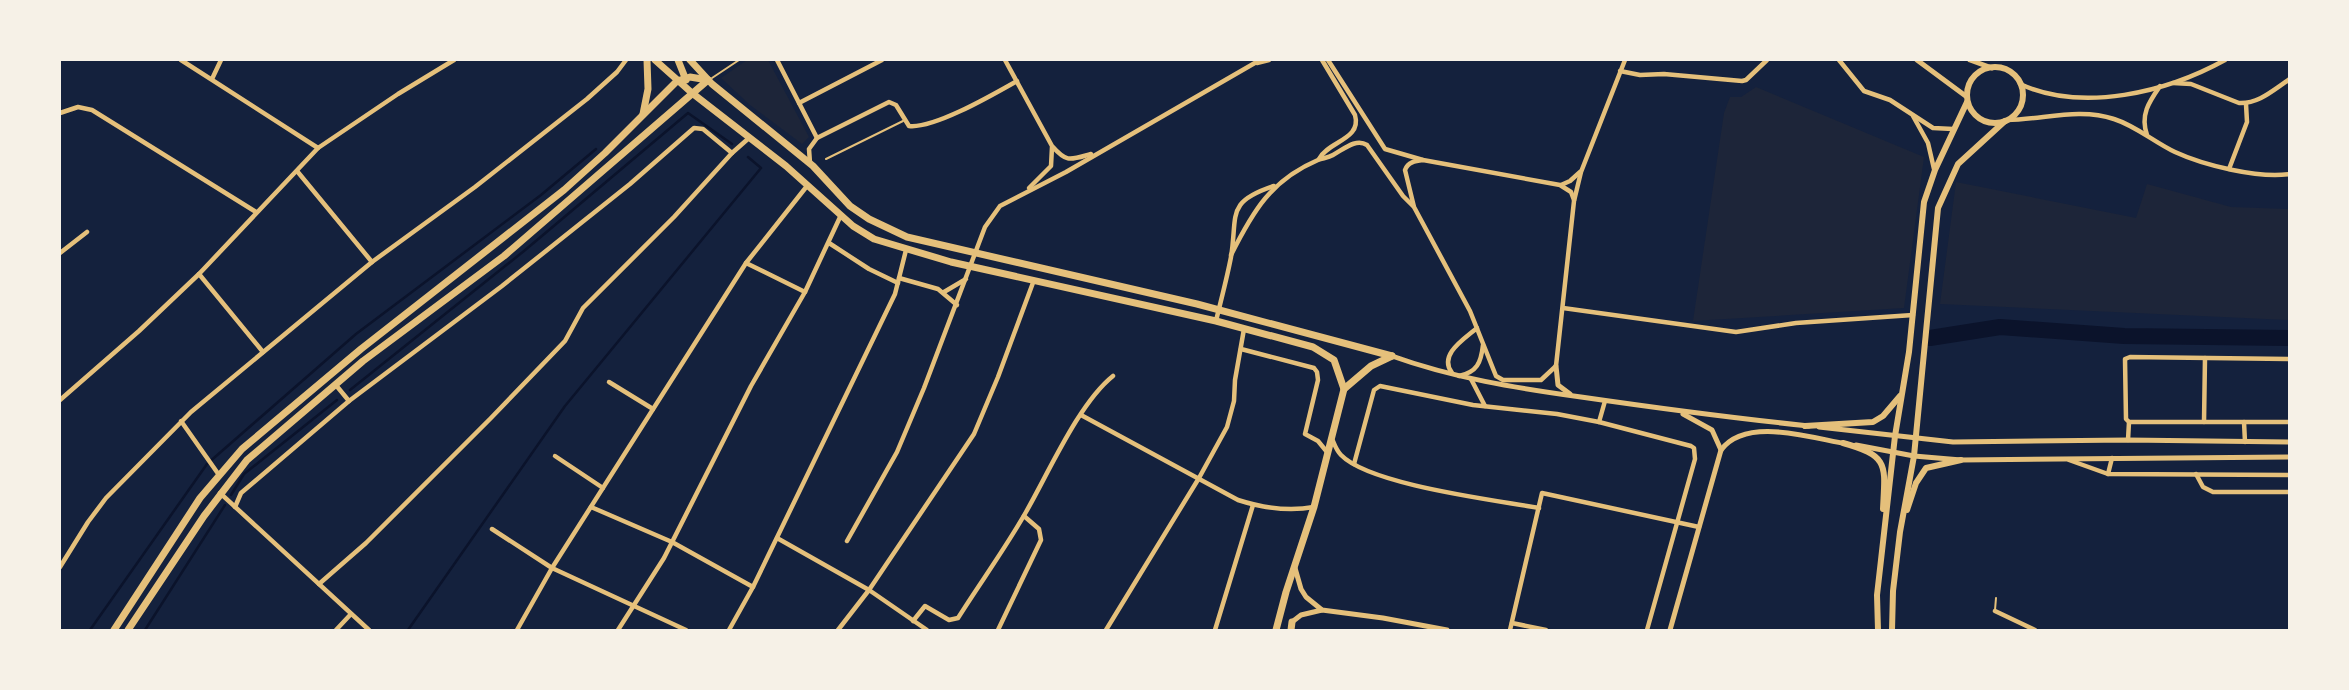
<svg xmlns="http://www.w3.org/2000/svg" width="2349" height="690" font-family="'Crimson Pro',serif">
<rect width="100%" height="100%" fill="#14213d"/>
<g fill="#1d2539">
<polygon points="747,60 768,60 809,137 802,144 750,105 721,78"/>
<polygon points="1756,87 1924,157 1904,308 1693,321 1724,113 1730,97 1741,97"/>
<polygon points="1956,182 2136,218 2147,184 2231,207 2289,209 2289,320 1940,304"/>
</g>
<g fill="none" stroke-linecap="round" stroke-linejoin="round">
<g stroke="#0b132b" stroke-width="2.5">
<polyline points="350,390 524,251 688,113 732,144"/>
<polyline points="231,495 244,474 337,400"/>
<polyline points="90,630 207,464 356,334 541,195 596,149"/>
<polyline points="145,630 225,505"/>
<polyline points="408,630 565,406 761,168 748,157"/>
</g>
<polyline stroke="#0b132b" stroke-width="16" points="1930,338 2000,327 2124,336 2290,338"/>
<g stroke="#e5c07b" stroke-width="2">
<polyline points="712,78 739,60"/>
<polyline points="826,159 903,121"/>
<polyline points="1995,610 1996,598"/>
</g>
<g stroke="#e5c07b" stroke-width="4.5">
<polyline points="181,60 318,148"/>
<polyline points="777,60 817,138"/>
<path d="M1005 60 1052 146C1067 163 1070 160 1091 154"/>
<polyline points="1328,60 1385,149 1423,160 1560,185 1571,192 1574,200"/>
<polyline points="1839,60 1864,91 1890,100 1933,128 1953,129"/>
<polyline points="1257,63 1269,60"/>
<polyline points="1620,71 1640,75 1664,74 1742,81 1746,80 1767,60"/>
<polyline points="212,79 221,60"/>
<path d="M2173 83 2191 84 2239 103C2259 104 2273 90 2290 79"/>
<path d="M2020 84C2083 113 2167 92 2225 60"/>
<polyline points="799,103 882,60"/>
<polyline points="60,113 78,107 92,110 256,212"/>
<polyline points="1913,116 1928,143 1934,169"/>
<path d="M2007 120C2042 120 2079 107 2114 119 2136 126 2154 142 2175 152 2203 165 2259 179 2290 174"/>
<path d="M2147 135C2140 115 2149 102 2160 86"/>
<path d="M1319 159C1328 141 1362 140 1355 115L1322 60"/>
<path d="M1423 160C1415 161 1408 162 1405 170L1414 207 1470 311 1496 376 1503 380H1541L1556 366 1574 201 1581 172 1625 60"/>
<path d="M810 163 809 149 817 138 889 102 896 105 909 126C934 129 994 94 1017 81"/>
<polyline points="2229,169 2247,122 2246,104"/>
<polyline points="297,171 372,262"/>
<polyline points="1561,185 1570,181 1580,172"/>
<polyline points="1029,188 1051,166 1052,147"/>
<polyline points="829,243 869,269 898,283"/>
<polyline points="60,253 87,232"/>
<path d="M1231 255C1253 211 1271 180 1318 160 1323 158 1328 158 1333 155 1344 149 1356 138 1367 145L1403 196 1413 206"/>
<polyline points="746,263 805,292"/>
<polyline points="199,274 263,352"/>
<polyline points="899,278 938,289 957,305"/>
<polyline points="944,292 966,279"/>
<polyline points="1563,308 1736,332 1796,323 1913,315"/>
<path d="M1216 321C1221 300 1227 278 1231 257 1238 215 1225 202 1274 186"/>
<polyline points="1241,349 1314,368 1317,372 1318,380 1305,434 1318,441 1327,452"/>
<path d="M1452 373C1438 355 1464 339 1477 328"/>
<path d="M1459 376C1477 372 1481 363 1483 345"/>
<polyline points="1471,379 1485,406"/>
<polyline points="609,382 653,409"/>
<polyline points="335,384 349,401"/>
<polyline points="60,400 139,331 199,274 318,148 398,94 454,60"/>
<path d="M1081 415 1238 500C1263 508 1288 512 1314 507"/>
<polyline points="181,421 219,475"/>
<polyline points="1599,422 1605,401"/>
<polyline points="2129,422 2290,422"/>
<polyline points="2204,422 2205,358"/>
<polyline points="2244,422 2245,442"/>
<polyline points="2128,440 2129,422 2126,419 2125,359 2130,357 2290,359"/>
<path d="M1333 441C1335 446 1337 451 1341 455 1370 485 1495 500 1539 508"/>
<polyline points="555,456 603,488"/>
<polyline points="2069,460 2108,474 2290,475"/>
<polyline points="1354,464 1374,390 1380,386 1473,405 1557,414 1599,422 1691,446 1694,448 1695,459 1647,630"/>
<polyline points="2108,474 2112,458"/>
<polyline points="2196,474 2203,487 2213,492 2290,492"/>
<polyline points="220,493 369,630"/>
<polyline points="235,507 241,493 349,401 502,286 630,184 694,128 703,129 732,153"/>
<polyline points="591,507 672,542 753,587"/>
<polyline points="492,529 552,568 686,630"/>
<polyline points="777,538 869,590 927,630"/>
<polyline points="847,541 897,452 924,388 985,227 1000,206 1066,172 1260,60"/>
<polyline points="60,567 88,522 106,498 191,412 372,262 475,187 587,99 617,72 626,60"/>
<polyline points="319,584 366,543 490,419 565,341 583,308 674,217 732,153 749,138"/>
<polyline points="1995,611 2035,630"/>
<path d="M913 621 925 606 949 620 958 618C980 583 1005 549 1026 512 1049 472 1079 403 1113 376"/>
<polyline points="1512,623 1546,630"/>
<polyline points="336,630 351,614"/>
<polyline points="517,630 552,568 746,263 807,186"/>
<polyline points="618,630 664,558 751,386 805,292 841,215"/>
<polyline points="729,630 753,587 895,294 906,250"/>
<polyline points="838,630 869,590 974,434 998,377 1034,280"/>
<polyline points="998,630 1041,540 1039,529 1024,516"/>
<polyline points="1106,630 1199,478 1227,427 1234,401 1235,380 1244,329"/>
<polyline points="1215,630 1253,505"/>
<polyline points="1510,630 1542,493 1699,527"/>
</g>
<g stroke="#e5c07b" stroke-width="5">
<polyline points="1917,60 1967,97"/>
<polyline points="1970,60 1992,68"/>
<path d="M1392 356C1453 378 1516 388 1581 397 1657 408 1733 418 1809 426"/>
<polyline points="1556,366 1558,385 1570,394"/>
<polyline points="1683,414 1712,430 1721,450"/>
<polyline points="1819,427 1953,442 2128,440 2290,442"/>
<polyline points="1856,445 1914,456 1961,460 2290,457"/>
<polyline points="1295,568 1301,589 1306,597 1322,610 1383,618 1447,630"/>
<polyline points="1292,622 1301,615 1322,610"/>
<path d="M1670 630 1721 450C1746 416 1811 438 1847 444"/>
</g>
<g stroke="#e5c07b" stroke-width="6">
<circle cx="1995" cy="95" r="28"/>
<polyline points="1805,426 1873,422 1883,416 1900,396"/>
<path d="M1843 443C1890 456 1885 465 1883 509"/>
<polyline points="1907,510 1916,483 1926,468 1961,460"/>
<polyline points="1878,630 1877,595 1881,560 1895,436 1909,352 1924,202 1935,170 1967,102"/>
<polyline points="1892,630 1893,591 1900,532 1914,456 1938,208 1958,164 2005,121"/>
</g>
<g stroke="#e5c07b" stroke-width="7">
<polyline points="655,60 692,93 786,166 853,226 874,239 951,262 1216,321 1313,347 1334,360 1344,389 1314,507 1286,592 1276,630"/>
<polyline points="678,60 686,80"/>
<polyline points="690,60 712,84 813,166 850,206 869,219 907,237 1197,304 1392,356"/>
<polyline points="643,114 648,89 647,60"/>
<polyline points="1344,389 1371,366 1392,356"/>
<polyline points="114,630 200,498 242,449 361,349 564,190 605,153 677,81 690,77 708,80"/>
<polyline points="128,630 204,516 247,460 363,361 504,256 708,80"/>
<polyline points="1291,630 1292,622"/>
</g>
</g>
<rect width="2349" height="690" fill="none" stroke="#f6f1e7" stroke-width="122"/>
</svg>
